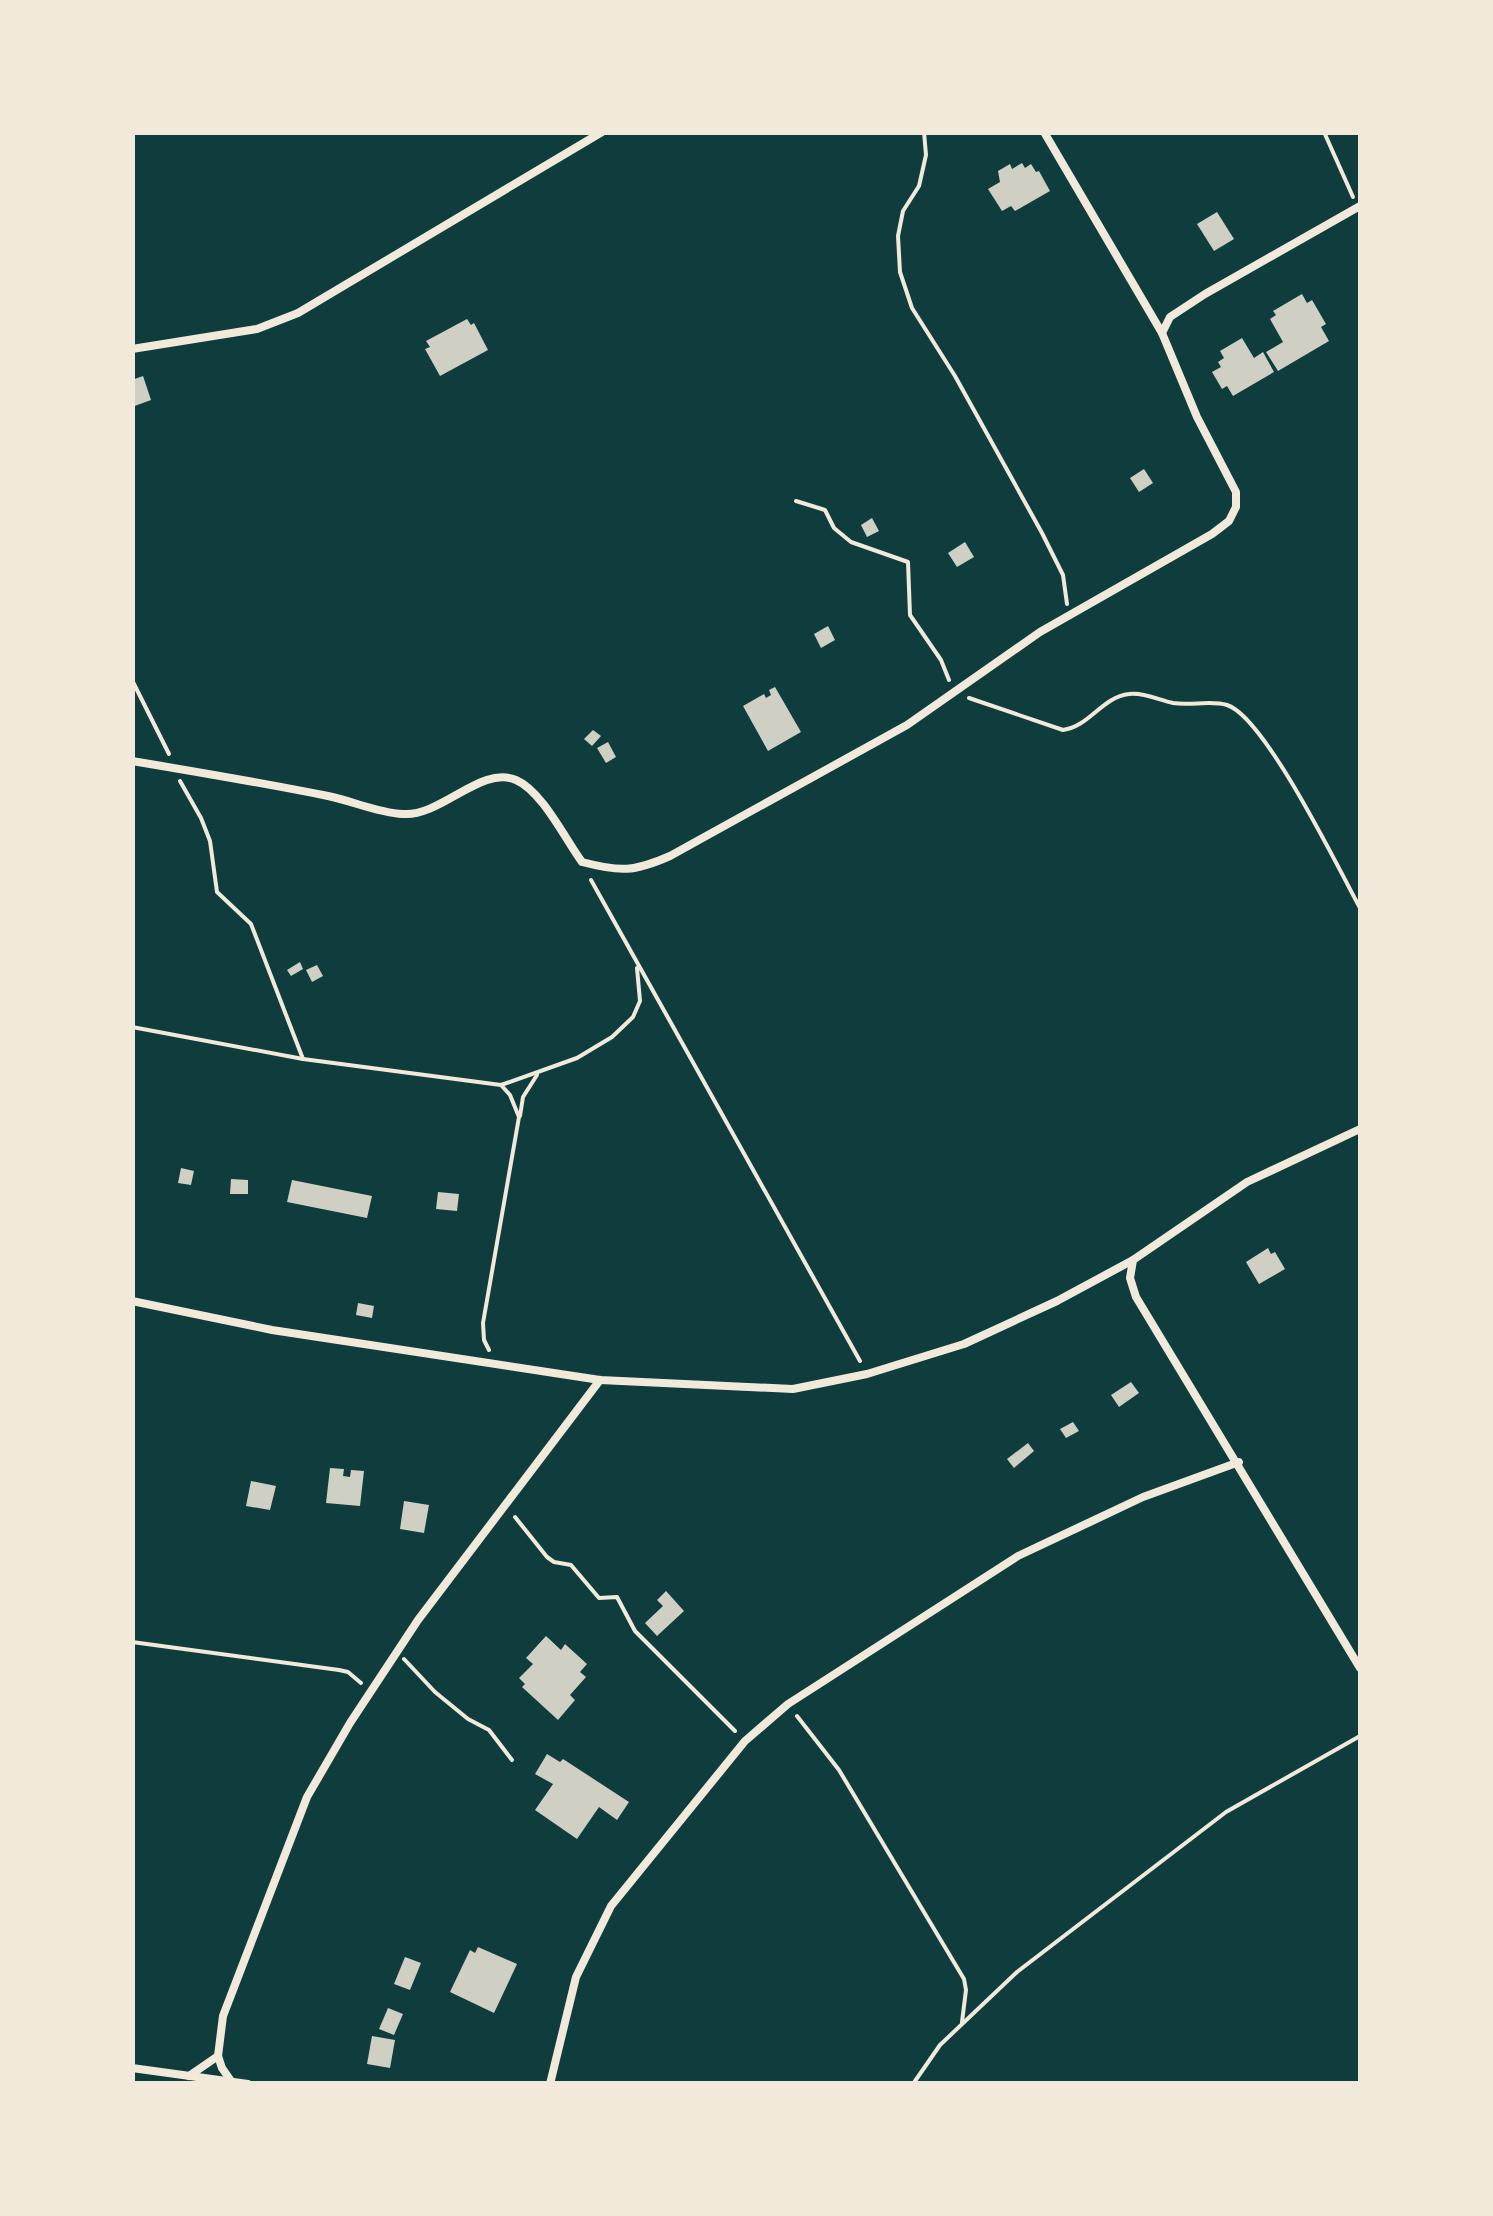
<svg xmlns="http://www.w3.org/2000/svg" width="1493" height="2216" font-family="'PT Sans',sans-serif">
<rect width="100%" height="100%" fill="#0f3d3e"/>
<g fill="#cfcfc3">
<polygon points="1022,163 1025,168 1031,164 1036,172 1039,171 1050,191 1015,211 1011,206 1002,211 988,189 1000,182 998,171 1010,164 1012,169"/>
<polygon points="1217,212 1234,239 1214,251 1197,224"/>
<polygon points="1302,294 1307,303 1312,300 1326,324 1321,327 1329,341 1278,371 1266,352 1283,342 1270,319 1276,315 1273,311"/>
<polygon points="467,319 471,325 474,323 488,350 440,376 425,349 430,347 426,341"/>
<polygon points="1242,338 1254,358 1263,352 1274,372 1233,396 1227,386 1222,389 1212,372 1221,367 1218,362 1224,358 1220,351"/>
<polygon points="143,376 151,400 132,407 132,380"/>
<polygon points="1144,469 1153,483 1139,492 1130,478"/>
<polygon points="872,518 879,531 867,537 861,525"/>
<polygon points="965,542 974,557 957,567 948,553"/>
<polygon points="828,626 835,640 821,648 814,634"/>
<polygon points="775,687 801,732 768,751 743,706 764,694 766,698 771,695 769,690"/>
<polygon points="593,730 601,736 592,746 584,739"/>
<polygon points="608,742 616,757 606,763 597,748"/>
<polygon points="300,962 303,969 291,976 287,970"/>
<polygon points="317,965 323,976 312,982 306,970"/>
<polygon points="181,1168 194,1171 191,1185 178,1183"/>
<polygon points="231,1179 248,1180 248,1194 230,1194"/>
<polygon points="292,1180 372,1196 367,1218 287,1202"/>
<polygon points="438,1192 459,1194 457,1211 436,1209"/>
<polygon points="1268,1248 1271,1254 1275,1252 1285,1269 1259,1284 1246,1262"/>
<polygon points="358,1303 374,1306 372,1318 356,1315"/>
<polygon points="1131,1382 1139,1393 1119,1407 1111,1395"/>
<polygon points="1073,1422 1079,1431 1066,1438 1060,1429"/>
<polygon points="1028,1443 1034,1451 1014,1468 1007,1459"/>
<polygon points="330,1468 344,1469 343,1476 350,1477 351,1470 364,1471 360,1506 326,1503"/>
<polygon points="251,1481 276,1486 270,1510 246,1506"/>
<polygon points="404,1501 429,1505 424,1533 400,1529"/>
<polygon points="666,1591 684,1611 657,1636 645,1623 663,1606 657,1600"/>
<polygon points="546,1636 561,1650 565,1644 587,1664 580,1672 586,1677 570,1695 575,1700 558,1720 522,1687 525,1684 519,1678 533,1664 526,1658"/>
<polygon points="547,1754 560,1762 563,1759 629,1802 617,1820 599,1807 577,1839 535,1810 553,1784 535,1774"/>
<polygon points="478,1947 517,1964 494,2013 450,1992 470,1950 475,1953"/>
<polygon points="405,1957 421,1963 410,1990 394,1984"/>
<polygon points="388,2008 403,2014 394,2035 379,2029"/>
<polygon points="372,2036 395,2040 390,2068 367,2064"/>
</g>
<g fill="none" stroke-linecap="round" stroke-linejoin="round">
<g stroke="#f1e9da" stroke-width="4">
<polyline points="924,132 926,155 919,186 903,211 898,236 900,272 912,308 955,376 1042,533 1063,575 1067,604"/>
<polyline points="1324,132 1353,197"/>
<polyline points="796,501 825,510 834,528 851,542 908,562 910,615 941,660 949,680"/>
<polyline points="132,680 169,754"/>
<path d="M969 698 1063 730C1090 726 1102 697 1129 694 1143 692 1159 700 1173 703 1190 706 1211 700 1227 705 1265 717 1338 868 1360 908"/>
<polyline points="180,781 201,818 210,841 217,892 251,924 303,1059"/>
<polyline points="591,880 860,1361"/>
<polyline points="132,1027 303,1059 501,1085 577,1058 612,1037 633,1017 640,1001 637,968"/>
<polyline points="520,1116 523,1097 537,1075"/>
<polyline points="489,1350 484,1340 483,1323 519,1117 510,1095 501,1085"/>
<polyline points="515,1517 547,1557 554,1562 571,1565 599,1598 617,1597 635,1631 735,1731"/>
<polyline points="132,1642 339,1670 348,1672 361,1683"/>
<polyline points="404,1659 435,1692 468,1719 489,1730 512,1760"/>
<polyline points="797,1716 839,1770 964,1979 966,1990 962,2022"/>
<polyline points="913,2084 940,2045 1017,1972 1226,1812 1360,1736"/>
</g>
<g stroke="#f1e9da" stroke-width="8">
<polyline points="1044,132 1162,333"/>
<polyline points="132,349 257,329 298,313 602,132"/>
<path d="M132 761C198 772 263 783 328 796 353 801 378 813 403 814 441 817 481 765 516 780 542 791 565 839 582 862 620 872 634 872 670 856L907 725 1040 632 1212 534 1229 521 1236 507V492L1197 417 1162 333 1170 317 1205 294 1360 206"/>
<polyline points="1360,1129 1247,1182 1133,1260 1130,1278 1136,1297 1360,1668"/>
<polyline points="132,1301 272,1330 600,1380 793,1389 867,1374 964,1344 1057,1301 1133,1260"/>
<polyline points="132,2068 248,2084"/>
<polyline points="189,2076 218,2056"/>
<polyline points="231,2081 222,2068 218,2056 223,2016 307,1797 350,1723 418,1620 600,1380"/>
<polyline points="550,2084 576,1977 611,1906 745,1741 788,1704 1018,1556 1143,1497 1239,1462"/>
</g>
</g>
<rect width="1493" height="2216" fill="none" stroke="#f1e9da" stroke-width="270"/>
</svg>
